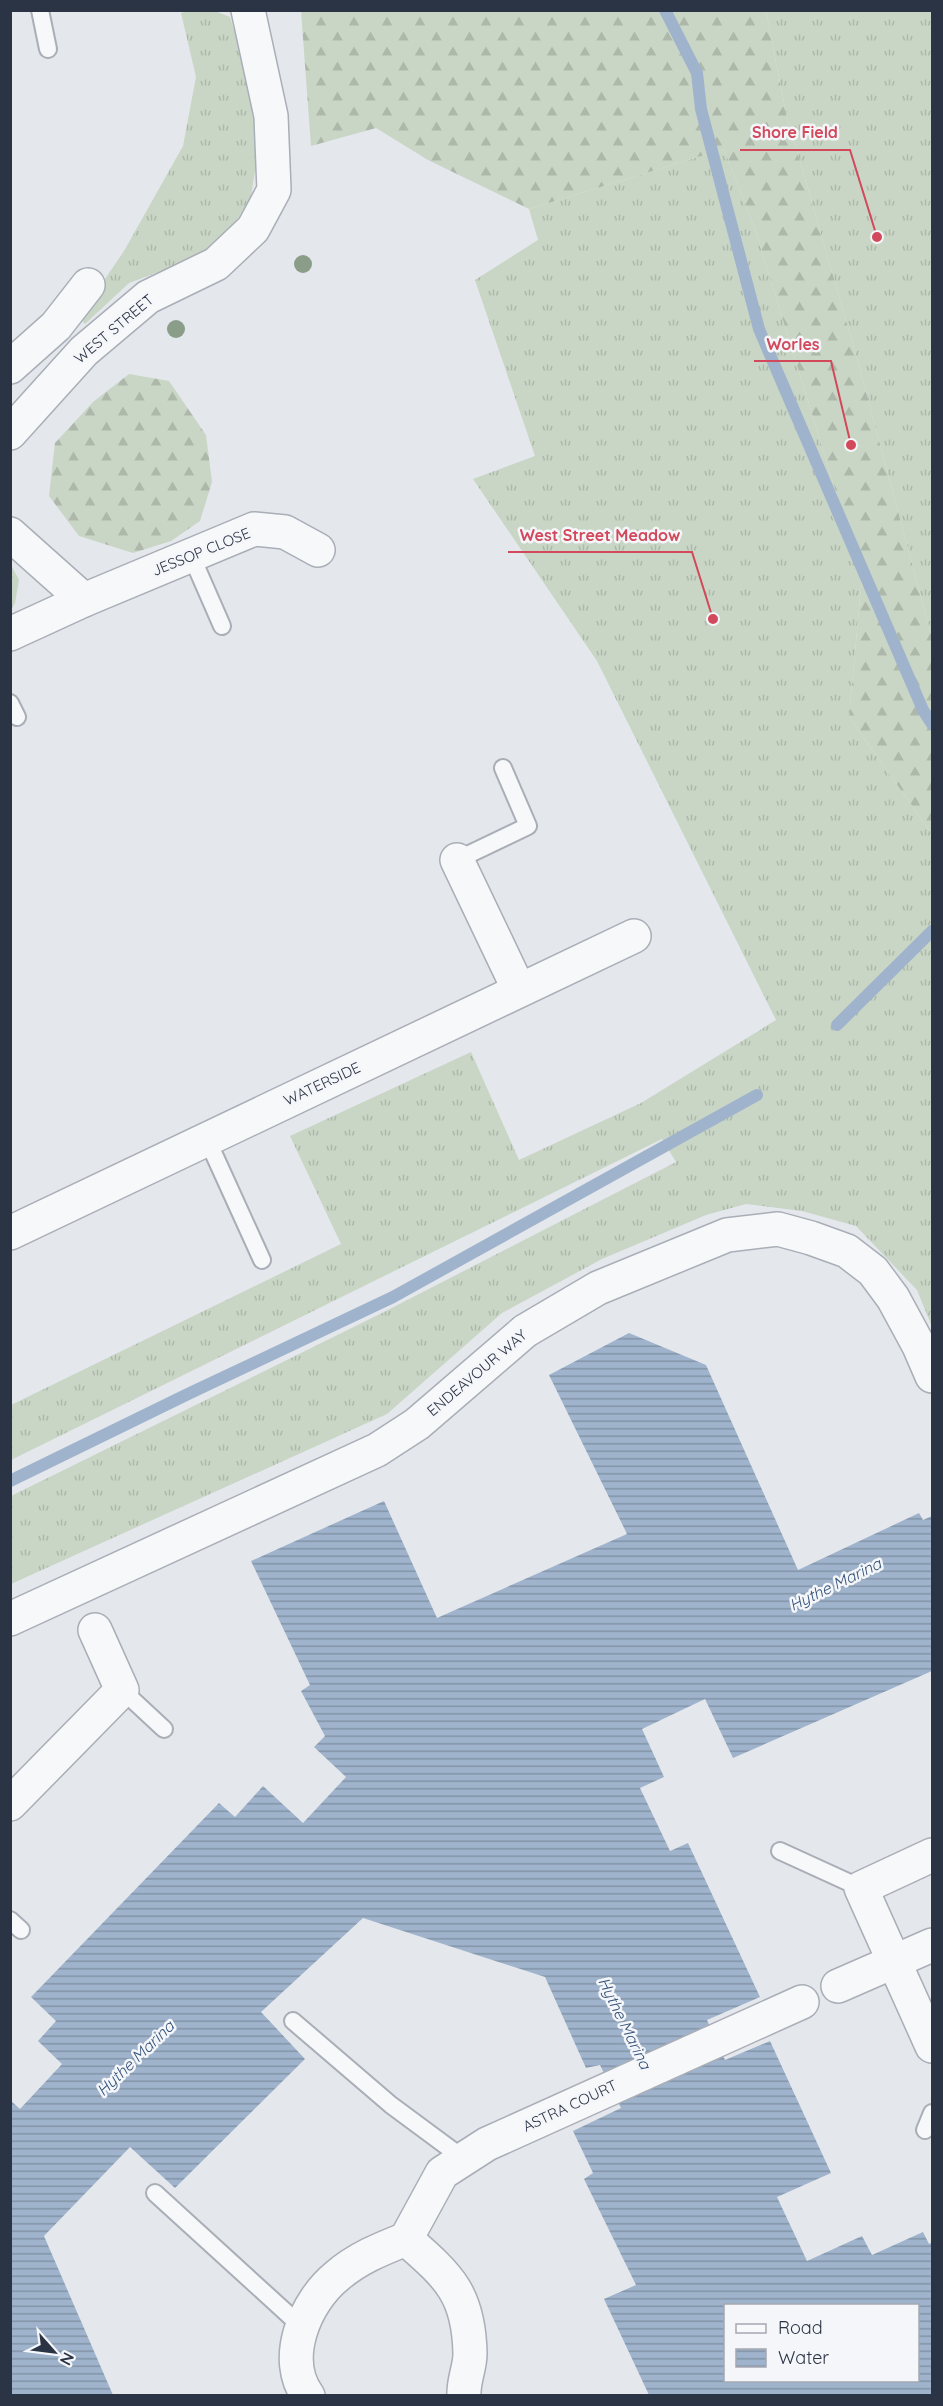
<svg xmlns="http://www.w3.org/2000/svg" width="943" height="2406" font-family="Quicksand,sans-serif">
<defs>
<pattern id="grass-tufts" width="24" height="20" patternUnits="userSpaceOnUse" patternTransform="scale(1.5)"><rect width="24" height="20" fill="#c9d6c5"/><path d="M3 7l-1-3M5 7V3M7 7l1-3M15 17l-1-3M17 17v-4M19 17l1-3" fill="none" stroke="#adb8ab"/></pattern>
<pattern id="forest-firs" width="22" height="20" patternUnits="userSpaceOnUse" patternTransform="scale(1.5)"><rect width="22" height="20" fill="#c9d6c5"/><path d="M5 1l3.5 6h-7zM16 11l3.5 6h-7z" fill="#adb8ab"/></pattern>
<pattern id="water-rules" width="6" height="5" patternUnits="userSpaceOnUse" patternTransform="scale(1.5)"><rect width="6" height="5" fill="#9fb4cc"/><path d="M0 2.5h6" fill="none" stroke="#8293a7"/></pattern>
</defs>
<rect width="100%" height="100%" fill="#e4e7ec"/>
<g fill="url(#grass-tufts)">
<polygon points="187,11 215,11 230,17 255,97 257,159 251,196 235,223 202,256 129,283 85,324 79,317 124,251 183,146 196,77 181,13"/>
<polygon points="766,11 932,11 932,638 858,362 786,113"/>
<polygon points="724,149 755,229 862,576 849,717 932,834 932,1327 917,1290 856,1226 802,1211 746,1204 706,1215 602,1259 502,1313 387,1414 11,1584 11,1496 384,1312 676,1162 662,1139 11,1460 11,1405 341,1244 290,1136 471,1052 519,1160 641,1103 776,1020 597,661 473,479 535,456 475,280 538,240 529,209"/>
<polygon points="11,565 19,580 15,603 11,610"/>
</g>
<g fill="url(#forest-firs)">
<polygon points="301,11 766,11 786,113 858,362 932,638 932,834 849,717 862,576 755,229 724,149 529,209 428,160 376,128 311,146"/>
<polygon points="129,374 169,381 206,435 212,482 200,521 171,541 133,553 79,536 49,496 55,443 93,402"/>
</g>
<path fill="url(#water-rules)" fill-rule="evenodd" d="M629 1333 706 1365 798 1570 919 1513 923 1520 932 1516V1671L733 1758 705 1699 642 1729 664 1777 640 1788 670 1851 688 1843 760 1997 707 2020 725 2060 770 2041 831 2173 777 2197 807 2261 862 2236 872 2255 923 2232 929 2244 932 2242V2395H649L604 2299 636 2285 584 2179 593 2173 573 2131 621 2108 600 2065 586 2068 545 1977 363 1918 261 2012 305 2059 175 2188 130 2147 44 2236 113 2395H11L10 2100 20 2109 62 2064 38 2041 56 2021 31 1997 219 1803 235 1817 263 1786 303 1823 346 1777 314 1747 325 1736 301 1691 310 1685 251 1561 384 1501 437 1618 627 1534 549 1375ZM726 2306H918V2380H726Z"/>
<g fill="none" stroke-linecap="round" stroke-linejoin="round">
<g stroke="#9fb4cc" stroke-width="12">
<polyline points="665,10 697,73 701,109 759,329 923,710 932,724"/>
<polyline points="837,1025 932,931"/>
<polyline points="10,1481 188,1394 393,1297 757,1095"/>
</g>
<defs>
<g id="lane">
<polyline points="40,10 48,49"/>
<polyline points="191,555 222,626"/>
<polyline points="10,703 17,717"/>
<polyline points="457,860 528,826 503,768"/>
<polyline points="207,1139 262,1260"/>
<polyline points="122,1690 164,1729"/>
<polyline points="780,1851 861,1888"/>
<polyline points="10,1920 21,1930"/>
<polyline points="293,2021 391,2105 464,2159"/>
<polyline points="925,2130 932,2113"/>
<polyline points="155,2193 302,2327"/>
</g>
<g id="street">
<polyline points="10,367 56,326 88,285"/>
<polyline points="10,433 84,351 148,297 216,264 253,229 274,190 271,116 248,10"/>
<polyline points="10,534 84,600"/>
<polyline points="10,634 84,600 254,529 285,532 318,550"/>
<polyline points="457,860 519,990"/>
<polyline points="10,1233 634,936"/>
<polyline points="10,1619 377,1450 417,1424 525,1331 598,1288 727,1235 778,1229 811,1238 847,1251 873,1271 893,1298 919,1346 932,1376"/>
<polyline points="10,1804 122,1690 95,1630"/>
<polyline points="932,1855 861,1888 932,2046"/>
<polyline points="838,1986 932,1945"/>
<path d="M406 2239C448 2276 469 2293 470 2354 470 2368 463 2381 464 2396"/>
<path d="M308 2396C281 2359 305 2302 337 2276 358 2258 381 2249 406 2239L442 2173 487 2144 802 2002"/>
</g>
</defs>
<use href="#lane" stroke="#a9aeb7" stroke-width="20"/>
<use href="#street" stroke="#a9aeb7" stroke-width="36"/>
<use href="#lane" stroke="#f7f8fa" stroke-width="16"/>
<use href="#street" stroke="#f7f8fa" stroke-width="33"/>
</g>
<g fill="#899d89">
<circle cx="303" cy="264" r="9"/>
<circle cx="176" cy="329" r="9"/>
</g>
<g text-anchor="middle" stroke-width="5" stroke-linejoin="round" paint-order="stroke">
<g font-size="15" fill="#2b3445" stroke="#f4f6f9">
<text transform="translate(114 329) rotate(-40)" y="5">WEST STREET</text>
<text transform="translate(201 552) rotate(-22)" y="5">JESSOP CLOSE</text>
<text transform="translate(322 1084) rotate(-25)" y="5">WATERSIDE</text>
<text transform="translate(477 1373) rotate(-40)" y="5">ENDEAVOUR WAY</text>
<text transform="translate(570 2106) rotate(-25)" y="5">ASTRA COURT</text>
</g>
<g font-size="16" font-style="italic" fill="#34527a" stroke="#f4f6f9">
<text transform="translate(835 1584) rotate(-26)" y="6">Hythe Marina</text>
<text transform="translate(625 2023) rotate(64)" y="6">Hythe Marina</text>
<text transform="translate(135 2058) rotate(-44)" y="6">Hythe Marina</text>
</g>
</g>
<path fill="none" stroke="#d1495b" stroke-width="2" d="M877 237L850 150H740M851 445L831 361H754M713 619L692 552H508"/>
<g fill="#d1495b" stroke="#f4f6f9" stroke-width="2">
<circle cx="877" cy="237" r="6"/>
<circle cx="851" cy="445" r="6"/>
<circle cx="713" cy="619" r="6"/>
</g>
<g font-size="16" text-anchor="middle" font-weight="bold" fill="#d1495b" stroke="#f4f6f9" stroke-width="5" stroke-linejoin="round" paint-order="stroke">
<text x="795" y="138">Shore Field</text>
<text x="793" y="350">Worles</text>
<text x="600" y="541">West Street Meadow</text>
</g>
<rect width="943" height="2406" fill="none" stroke="#2b3445" stroke-width="24"/>
<rect x="724" y="2304" width="195" height="78" fill="#f4f6f9" stroke="#a4a8b1" stroke-width="1.5"/>
<rect x="736" y="2324" width="30" height="9" fill="#f7f8fa" stroke="#a4a8b1" stroke-width="1.5"/>
<text x="778" y="2334" font-size="18" fill="#2b3445">Road</text>
<rect x="736" y="2349" width="30" height="18" fill="url(#water-rules)" stroke="#a4a8b1" stroke-width="1.5"/>
<text x="778" y="2364" font-size="18" fill="#2b3445">Water</text>
<g transform="translate(54 2352) rotate(118)" stroke="#f4f6f9" stroke-width="4.5" paint-order="stroke">
<path d="M0-4.5L10 22L0 15L-10 22Z" fill="#2b3445"/>
<text y="-9" font-size="16" font-weight="bold" text-anchor="middle" fill="#2b3445">N</text>
</g>
</svg>
